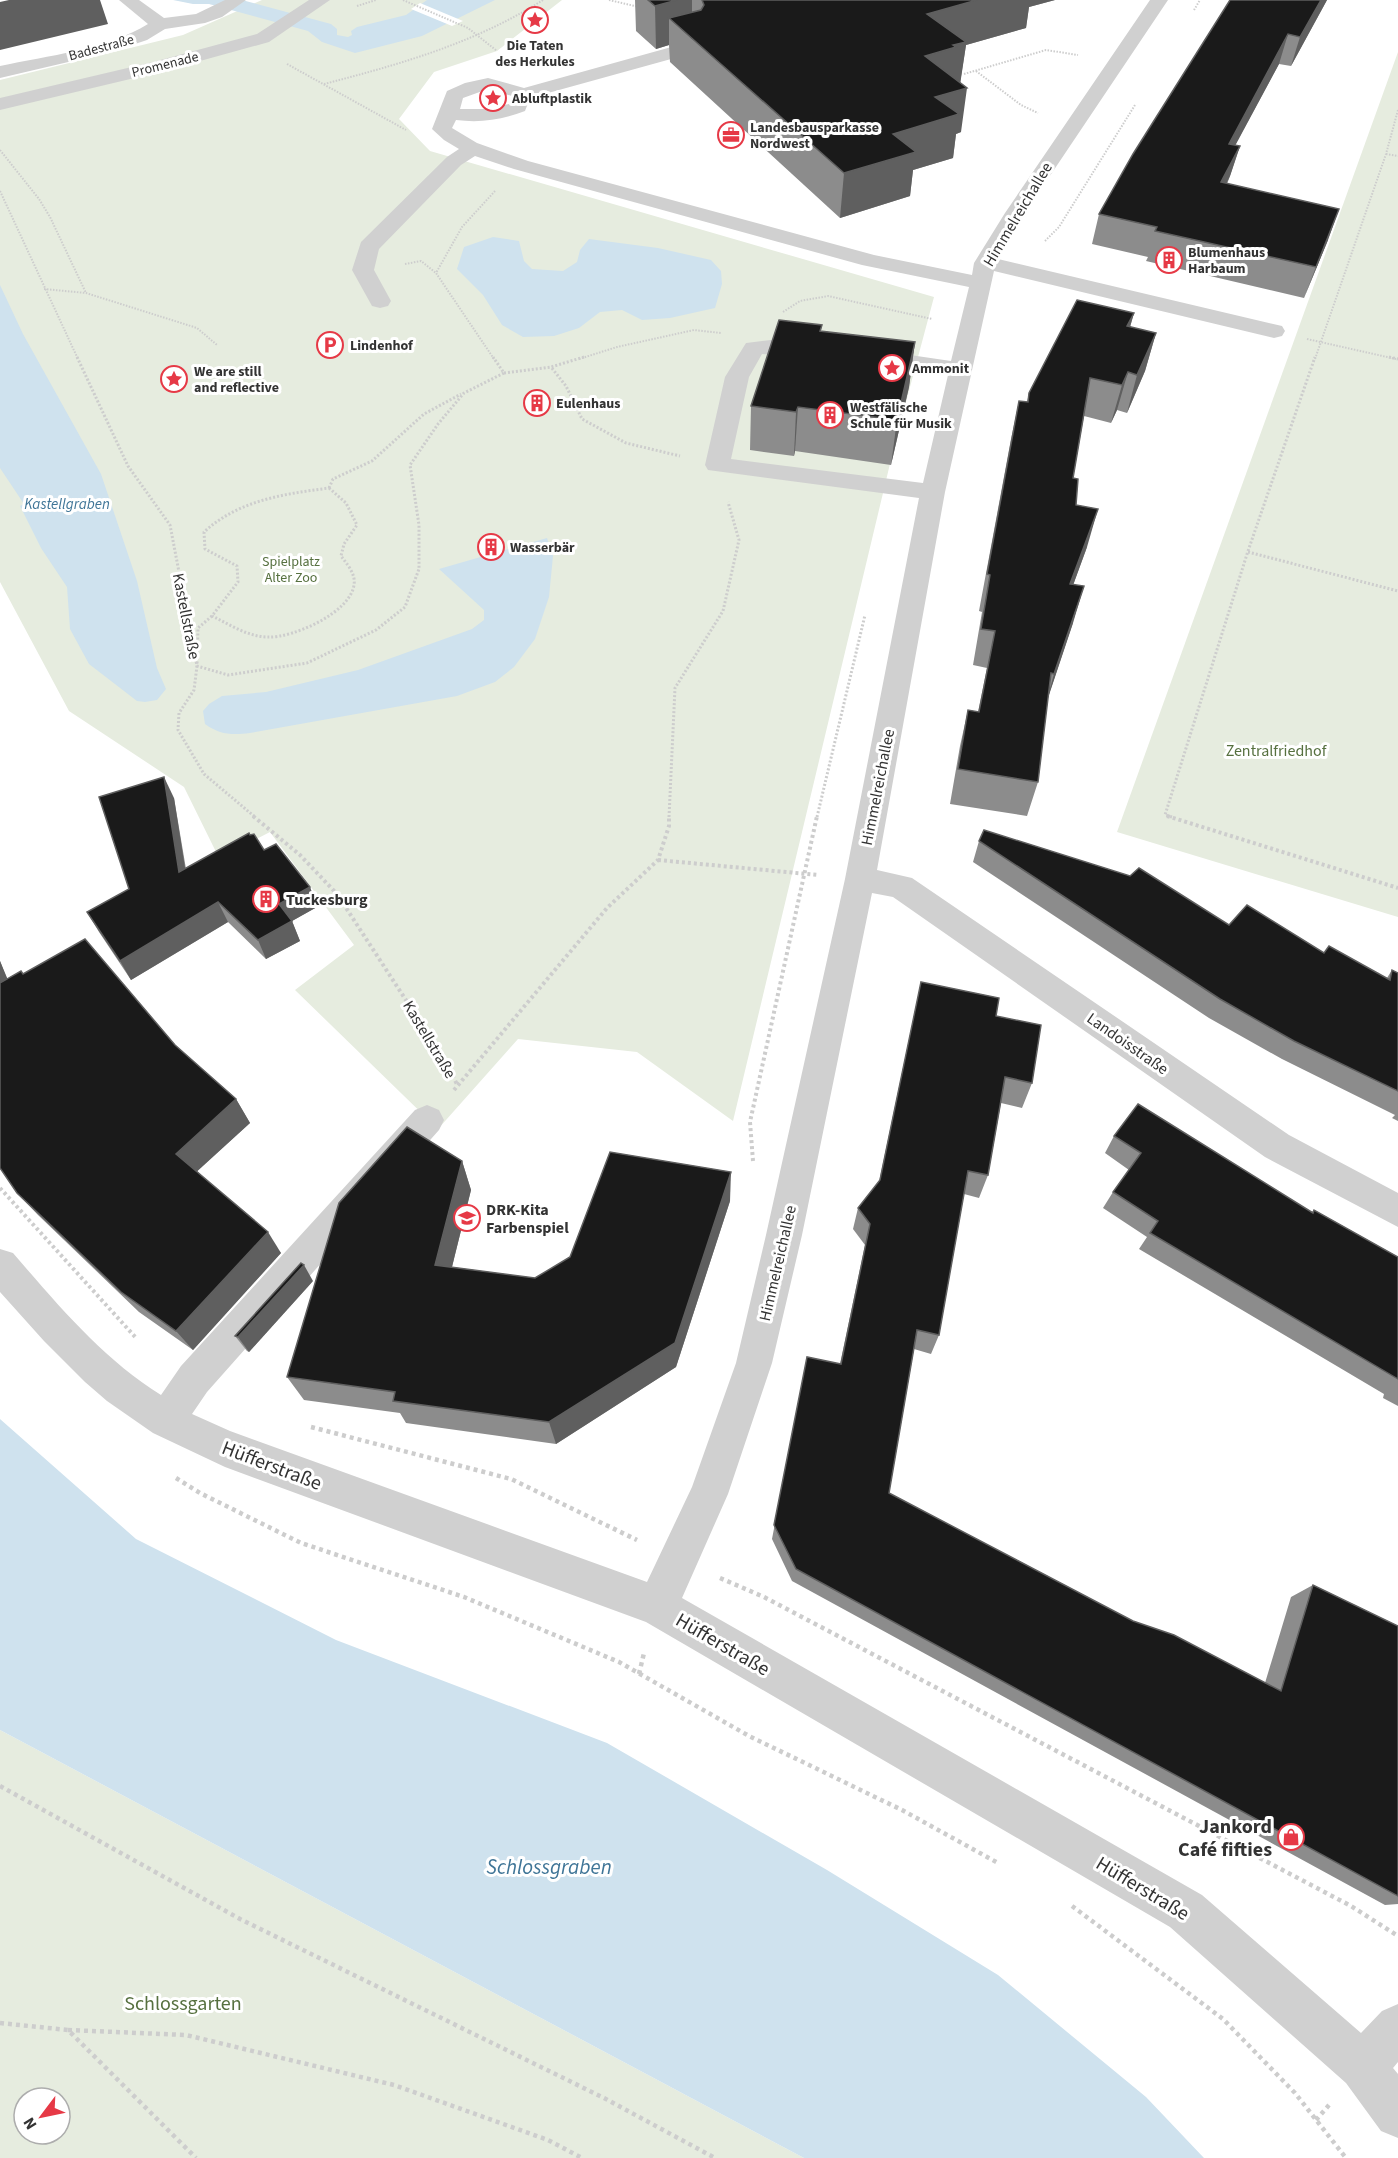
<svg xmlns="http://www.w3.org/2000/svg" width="1398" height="2158" font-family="'Source Sans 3',sans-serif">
<rect width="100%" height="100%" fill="#fff"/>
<g fill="#e6ecdf" fill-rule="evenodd">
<polygon points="262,0 562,0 497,51 434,72 399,119 430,151 934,297 894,447 733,1121 637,1052 518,1039 438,1129 295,990 354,945 270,832 219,858 184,787 69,711 0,582 0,80 183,35"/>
<polygon points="1398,52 1398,917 1117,832"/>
<path d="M0 1730 804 2158H0ZM24 2098H60V2134H24Z"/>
</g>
<g fill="#cfe2ee">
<polygon points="173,0 242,0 331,24 337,29 337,35 348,37 352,35 351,31 357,27 406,15 427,0 495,0 422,36 355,53 322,42 308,31 209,4 193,4"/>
<polygon points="493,237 519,241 524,261 532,269 563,271 577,262 580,250 589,239 658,248 711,260 721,271 722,284 715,308 670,318 642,320 622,310 600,312 579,328 554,336 523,337 502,325 483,295 457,269 464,247"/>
<polygon points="0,285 23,334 101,474 137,581 157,668 166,689 157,700 145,702 137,701 89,664 70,629 67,587 41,548 20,506 24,504 0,468"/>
<path d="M547 538 553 556 549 597 535 639 514 667 495 682 457 696 250 733C232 735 220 735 205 724L203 711 209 704 222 696 266 692 358 670 472 629 484 620V610L439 569Z"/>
<polygon points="0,1419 136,1539 336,1640 607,1743 827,1870 998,1975 1146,2097 1204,2158 804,2158 0,1730"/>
</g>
<polygon fill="#fff" points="420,3 463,21 452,26 411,9"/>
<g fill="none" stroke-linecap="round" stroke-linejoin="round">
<g stroke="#cdcdcd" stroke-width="2" stroke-dasharray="1.5 1.5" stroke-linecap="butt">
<polyline points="403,0 468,28 497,51"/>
<polyline points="609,0 639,7"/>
<polyline points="357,6 376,0"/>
<polyline points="1194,10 1200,0"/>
<polyline points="287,64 406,130"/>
<polyline points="976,71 1021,105 1038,113"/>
<polyline points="964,74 1046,50 1078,55"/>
<path d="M324 84C401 64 475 43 543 0"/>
<polyline points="0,150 39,199 50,217 86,293"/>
<polyline points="1386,154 1398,156"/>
<polyline points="0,191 78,359"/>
<polyline points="1045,241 1059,227 1135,105"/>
<polyline points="405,264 421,261 436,273"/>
<polyline points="44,289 86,293 197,328 217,345"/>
<polyline points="783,312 800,301 828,296 932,319"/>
<polyline points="1307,339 1396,359"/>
<polyline points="494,359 436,273 462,227 495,191"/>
<polyline points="579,359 617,347 694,330 721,333"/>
<polyline points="1315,359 1386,154 1398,110"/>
</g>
<g stroke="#cdcdcd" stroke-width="3" stroke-dasharray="2 2" stroke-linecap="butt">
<polyline points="77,357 128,466 170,525 197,666 194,690 179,713 178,730 204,774 255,817"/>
<polyline points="584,357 551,367 566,386 582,419 626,443 680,456"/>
<polyline points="1389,357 1398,359"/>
<polyline points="504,373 551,367"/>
<path d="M329 488 346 503 357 525 344 544 341 556C347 564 356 574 354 585 350 613 293 638 268 637 248 637 229 624 212 616L238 582 237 566 205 549 204 532C239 500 284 494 329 488Z"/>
<polyline points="329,488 333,479 372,461 424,414 461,394"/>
<polyline points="1248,552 1398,591"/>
<polyline points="212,616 198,628 197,666 228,675 307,663 376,630 405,607 419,569 419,525 410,465 438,424 464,393 504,373 493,357"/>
<polyline points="669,817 675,688 723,611 739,540 728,502"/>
<polyline points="817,817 865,615"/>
<polyline points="1172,817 1165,815 1248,551 1315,357"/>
</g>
<g stroke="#cdcdcd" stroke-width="4" stroke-dasharray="3 3" stroke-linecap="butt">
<polyline points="253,816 300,855 337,894 439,1051 458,1086"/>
<polyline points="1167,816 1398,888"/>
<polyline points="658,860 818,875"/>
<polyline points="454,1090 607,908 658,860 669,826 669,816"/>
<polyline points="753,1161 750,1122 817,816"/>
<polyline points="0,1188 137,1339"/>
</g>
<g stroke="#cdcdcd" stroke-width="4.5" stroke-dasharray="4 4" stroke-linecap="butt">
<polyline points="311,1427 511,1479 637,1540"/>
<polyline points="176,1478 200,1493 301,1543 464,1597 619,1662 749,1736 902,1810 998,1863"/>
<polyline points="720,1578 764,1597 1351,1906 1398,1936"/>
<polyline points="639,1674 644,1653"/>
<polyline points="0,1786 240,1919 604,2098 715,2158"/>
<polyline points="1072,1906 1223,2019 1295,2093 1346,2158"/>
<polyline points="0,2023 68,2030 196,2158"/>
<polyline points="68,2030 186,2035 394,2085 548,2140 582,2158"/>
<polyline points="1316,2120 1329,2105"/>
</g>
<g fill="#d0d0d0" fill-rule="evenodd">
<path d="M119 0H139L164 18 196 14 225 0H246L222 17 205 23 165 29 147 40 111 52 0 78V66C47 56 108 49 148 24Z"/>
<polygon points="309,0 330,0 269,42 164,71 0,110 0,98 153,62 257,34"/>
<path d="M1150 0H1168L1025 213 998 259 1282 326 1285 331 1282 336 1274 338 994 271 945 492 877 870 912 878 1289 1135 1398 1193V1227L1265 1157 893 897 872 893 802 1235 772 1363 728 1494 682 1598 1202 1895 1361 2033 1382 2011 1398 2004V2062L1393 2068 1398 2074V2138L1381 2131 1346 2083 1170 1927 646 1622 225 1467 153 1433 107 1401 85 1382 44 1341 0 1292V1249L13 1253C57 1304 103 1359 161 1395L181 1366 415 1110 427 1105 439 1110 444 1120 439 1130 207 1392 192 1414 230 1431 647 1582 692 1487 736 1363 766 1235 845 879 919 498 708 470 705 465 725 377 746 343 771 340 823 346 826 351 823 356 815 358 762 354 749 377 731 459 923 483 948 375 869 363 861 361 858 356 861 351 869 349 951 361 969 287 862 265 514 169 475 156 461 165 379 249 374 270 391 301 388 306 380 308 372 306 352 270 361 242 447 157 459 149 444 140 432 129 447 91 465 83 488 78 524 88 693 41 700 43 702 47 700 51 530 98 525 111C502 120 480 123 456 120L452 128 477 143 528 161 874 255 972 275 974 263 1005 213ZM488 89 512 96 509 104 484 109H460L463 98Z"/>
</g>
</g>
<g fill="#8c8c8c">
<polygon points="635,0 1055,0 1029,7 1026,28 966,45 960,83 961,132 956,134 953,158 913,170 910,196 840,218 670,62 669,45 656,49 636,31"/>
<polygon points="1230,0 1327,0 1291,66 1279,64 1235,145 1240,146 1230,176 1227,184 1328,240 1304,298 1146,261 1148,257 1092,244 1099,214"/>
<polygon points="1134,313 1130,327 1156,333 1145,371 1127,413 1117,410 1111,423 1084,416 1073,478 1076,505 1087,547 1073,585 1073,623 1048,697 1038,782 1027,816 950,804 960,746 968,710 978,712 987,668 973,665 982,612 979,611 1011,439 1019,401 1027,402 1029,393"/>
<polygon points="822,325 821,331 915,342 909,387 891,465 795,451 794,456 750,450 751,406"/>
<polygon points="174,798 186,869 264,850 310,887 317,907 292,921 300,941 266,959 228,922 131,980 99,932 87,912 129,889"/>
<polygon points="979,841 1229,925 1324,953 1387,978 1392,970 1398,973 1398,1121 1392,1118 1395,1115 1282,1059 1209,1018 973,862"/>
<polygon points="0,961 7,979 21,971 23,974 175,1045 236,1099 250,1123 197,1171 281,1253 193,1350 139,1312 38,1215 17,1193 0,1168"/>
<polygon points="921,982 996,1016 1032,1083 1022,1108 1001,1103 988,1175 979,1198 964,1194 939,1335 931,1354 914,1349 889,1493 1133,1621 1265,1683 1291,1597 1313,1585 1398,1626 1398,1904 1385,1905 792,1581 772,1539 807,1357 840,1364 865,1245 853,1229 858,1208 879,1182"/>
<polygon points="1114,1136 1312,1212 1314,1210 1398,1257 1398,1406 1383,1398 1384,1394 1139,1249 1147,1237 1103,1208 1113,1192 1129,1170 1105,1153"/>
<polygon points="462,1161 471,1190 452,1267 535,1278 730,1201 676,1367 556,1444 406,1423 400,1413 304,1400 287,1377"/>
<polygon points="313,1281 249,1352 247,1351 235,1336"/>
</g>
<g fill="#5f5f5f">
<polygon points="9,0 100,0 108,24 0,50 0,2"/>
<polygon points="677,0 692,0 692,39 669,18 669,45 656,49 655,6"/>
<polygon points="977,0 1055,0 1029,7 1026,28 966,45 960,85 920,99 927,14"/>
<polygon points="1321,0 1327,0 1291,66 1300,37"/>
<polygon points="1288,34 1279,64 1220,174 1229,144"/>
<polygon points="967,88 961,132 956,134 953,158 913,170 910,196 840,218 844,173 893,134 935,97"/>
<polygon points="1240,146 1230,176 1212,213 1221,182"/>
<polygon points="1339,209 1328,240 1304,298 1316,267"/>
<polygon points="1134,313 1123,351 1127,326"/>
<polygon points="1156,333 1145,371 1127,413 1137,375"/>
<polygon points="915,342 909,387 891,465 897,420"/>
<polygon points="1128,372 1117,410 1111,423 1122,385"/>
<polygon points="798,407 795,451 794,456 796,412"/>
<polygon points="1098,509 1087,547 1060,621 1070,584"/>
<polygon points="1084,586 1073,623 1044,710 1054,674"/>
<polygon points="164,777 174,798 189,893 179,872"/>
<polygon points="310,887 317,907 292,921 300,941 266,959 258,940 279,904"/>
<polygon points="218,902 228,922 131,980 120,961"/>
<polygon points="0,961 20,1009 0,983"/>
<polygon points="236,1099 250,1123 192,1176 176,1154"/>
<polygon points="462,1161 471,1190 446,1291 435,1265"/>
<polygon points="731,1172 730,1201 676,1367 556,1444 549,1422"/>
<polygon points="268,1232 281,1253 193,1350 176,1331"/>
<polygon points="304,1265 313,1281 249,1352 238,1337"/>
</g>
<g fill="#1a1a1a" stroke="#5f5f5f" stroke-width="1.5">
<polygon points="648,0 677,0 655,6"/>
<polygon points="702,0 977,0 927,14 966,42 953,45 956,47 925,56 967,88 935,97 959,114 893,134 916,152 844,173 669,18 701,10 704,5"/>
<polygon points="1230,0 1321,0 1300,37 1288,34 1229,144 1240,146 1221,182 1339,209 1316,267 1155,231 1157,227 1099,214 1133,154"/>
<polygon points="1077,300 1134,313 1127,326 1156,333 1137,375 1128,372 1122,385 1090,378 1073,478 1078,479 1076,505 1098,509 1070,584 1084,586 1054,674 1051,673 1038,782 958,769 968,710 979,712 995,631 981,629 990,575 987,574 1019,401 1028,402 1029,393"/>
<polygon points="779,320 822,325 820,331 915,342 897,420 798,407 796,412 751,406"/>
<polygon points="164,777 179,872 249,833 250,835 254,834 264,850 276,844 310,887 279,904 292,921 258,940 218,902 120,961 87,912 129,889 99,797"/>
<polygon points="984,830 1130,876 1139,868 1229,925 1247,905 1324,953 1329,946 1390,980 1392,970 1398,973 1398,1091 1294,1041 1220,999 979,841"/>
<polygon points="85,939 175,1045 236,1099 176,1154 268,1232 176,1331 121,1292 17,1193 0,1168 0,982 0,983 21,971 23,974"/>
<polygon points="921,982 999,998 996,1016 1041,1025 1032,1083 1005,1077 988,1175 968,1171 939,1335 917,1330 889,1493 1133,1621 1174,1635 1281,1691 1313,1585 1398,1626 1398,1896 796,1569 774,1525 807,1357 841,1364 870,1224 858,1208 880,1180"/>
<polygon points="1138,1104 1313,1213 1314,1210 1398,1257 1398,1379 1150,1233 1158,1221 1113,1192 1141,1153 1114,1136"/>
<polygon points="407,1127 462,1161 435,1265 535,1278 570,1257 610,1152 731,1172 675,1343 549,1422 393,1401 395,1392 287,1377 339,1203"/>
<polygon points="301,1263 304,1265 238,1337 235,1336"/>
</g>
<defs>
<symbol id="sight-ring" viewBox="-11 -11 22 22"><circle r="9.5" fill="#fff" stroke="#e63946" stroke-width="1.5"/><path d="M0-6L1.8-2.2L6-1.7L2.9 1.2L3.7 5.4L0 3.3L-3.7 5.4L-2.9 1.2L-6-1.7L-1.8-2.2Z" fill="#e63946"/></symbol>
<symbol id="office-ring" viewBox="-11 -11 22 22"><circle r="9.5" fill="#fff" stroke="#e63946" stroke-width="1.5"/><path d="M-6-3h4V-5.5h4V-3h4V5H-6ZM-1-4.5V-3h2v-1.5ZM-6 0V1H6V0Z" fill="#e63946"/></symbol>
<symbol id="building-ring" viewBox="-11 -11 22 22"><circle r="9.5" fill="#fff" stroke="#e63946" stroke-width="1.5"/><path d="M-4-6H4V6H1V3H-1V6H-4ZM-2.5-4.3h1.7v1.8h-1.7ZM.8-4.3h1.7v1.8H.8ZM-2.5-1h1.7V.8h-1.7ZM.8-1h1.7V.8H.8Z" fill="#e63946"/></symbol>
<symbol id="parking-ring" viewBox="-11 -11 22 22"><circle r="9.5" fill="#fff" stroke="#e63946" stroke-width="1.5"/><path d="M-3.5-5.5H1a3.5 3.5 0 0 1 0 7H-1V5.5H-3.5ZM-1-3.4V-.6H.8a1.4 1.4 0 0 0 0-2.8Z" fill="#e63946"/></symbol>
<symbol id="school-ring" viewBox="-11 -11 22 22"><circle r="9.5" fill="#fff" stroke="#e63946" stroke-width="1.5"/><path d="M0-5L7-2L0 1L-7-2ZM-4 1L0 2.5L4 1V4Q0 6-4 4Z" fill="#e63946"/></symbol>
<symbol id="shop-ring" viewBox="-11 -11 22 22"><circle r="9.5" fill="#fff" stroke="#e63946" stroke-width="1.5"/><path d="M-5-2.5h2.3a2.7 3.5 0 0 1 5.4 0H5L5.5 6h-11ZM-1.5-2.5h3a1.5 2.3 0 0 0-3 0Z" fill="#e63946"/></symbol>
</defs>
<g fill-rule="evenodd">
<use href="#sight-ring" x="520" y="5" width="30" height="30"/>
<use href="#sight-ring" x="478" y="83" width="30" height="30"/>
<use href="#office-ring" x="716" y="120" width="30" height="30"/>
<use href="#building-ring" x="1154" y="245" width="30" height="30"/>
<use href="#parking-ring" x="315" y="330" width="30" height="30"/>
<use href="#sight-ring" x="877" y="353" width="30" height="30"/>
<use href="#sight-ring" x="159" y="364" width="30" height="30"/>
<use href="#building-ring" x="522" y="388" width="30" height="30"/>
<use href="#building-ring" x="815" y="400" width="30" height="30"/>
<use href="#building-ring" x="476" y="532" width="30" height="30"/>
<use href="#building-ring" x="251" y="884" width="30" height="30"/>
<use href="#school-ring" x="452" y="1203" width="30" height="30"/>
<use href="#shop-ring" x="1276" y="1822" width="30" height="30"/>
</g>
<g text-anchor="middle" stroke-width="6" stroke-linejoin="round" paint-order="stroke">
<g font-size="14" font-weight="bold" fill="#333" stroke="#fff" text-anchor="start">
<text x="535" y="50" text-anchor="middle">Die Taten<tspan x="535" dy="16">des Herkules</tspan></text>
<text x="512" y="103">Abluftplastik</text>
<text x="750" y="132">Landesbausparkasse<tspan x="750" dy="16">Nordwest</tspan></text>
<text x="1188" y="257">Blumenhaus<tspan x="1188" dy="16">Harbaum</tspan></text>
<text x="350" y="350">Lindenhof</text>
<text x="912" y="373">Ammonit</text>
<text x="194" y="376">We are still<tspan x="194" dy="16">and reflective</tspan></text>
<text x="556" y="408">Eulenhaus</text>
<text x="850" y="412">Westfälische<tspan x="850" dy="16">Schule für Musik</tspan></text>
<text x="510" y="552">Wasserbär</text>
</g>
<g font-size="14" fill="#333" stroke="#fff">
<text transform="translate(101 47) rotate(-15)" y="5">Badestraße</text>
<text transform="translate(165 64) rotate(-14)" y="5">Promenade</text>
</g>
<g font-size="14" fill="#56703f" stroke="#fff">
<text x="291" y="566">Spielplatz<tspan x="291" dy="16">Alter Zoo</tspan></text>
</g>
<g font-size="15" font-style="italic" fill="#3f7597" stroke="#fff">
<text x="67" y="509">Kastellgraben</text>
</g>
<g font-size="16" fill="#333" stroke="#fff">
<text transform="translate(1017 214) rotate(-59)" y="6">Himmelreichallee</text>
<text transform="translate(187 616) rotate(79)" y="6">Kastellstraße</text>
<text transform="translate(877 787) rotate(-79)" y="6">Himmelreichallee</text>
<text transform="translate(430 1039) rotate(59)" y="6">Kastellstraße</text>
<text transform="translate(1128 1043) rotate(35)" y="6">Landoisstraße</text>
<text transform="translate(777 1263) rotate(-77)" y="6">Himmelreichallee</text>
</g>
<g font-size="16" fill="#56703f" stroke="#fff">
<text x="1276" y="756">Zentralfriedhof</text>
</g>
<g font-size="16" font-weight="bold" fill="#333" stroke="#fff" text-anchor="start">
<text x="286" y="905">Tuckesburg</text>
<text x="486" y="1215">DRK-Kita<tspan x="486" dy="18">Farbenspiel</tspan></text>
</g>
<g font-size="20" fill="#333" stroke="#fff">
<text transform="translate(272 1465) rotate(21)" y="7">Hüfferstraße</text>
<text transform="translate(723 1644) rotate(30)" y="7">Hüfferstraße</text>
<text transform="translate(1143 1888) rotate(31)" y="7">Hüfferstraße</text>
</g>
<g font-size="20" font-weight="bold" fill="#333" stroke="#fff" text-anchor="end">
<text x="1272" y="1833">Jankord<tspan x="1272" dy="23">Café fifties</tspan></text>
</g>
<g font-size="20" fill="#56703f" stroke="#fff">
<text x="183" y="2010">Schlossgarten</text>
</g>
<g font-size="21" font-style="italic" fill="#3f7597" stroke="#fff">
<text x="549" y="1874">Schlossgraben</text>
</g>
</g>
<g transform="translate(42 2116) rotate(238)"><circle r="28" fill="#ffffff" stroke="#adadad" stroke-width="1.5"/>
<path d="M0-4.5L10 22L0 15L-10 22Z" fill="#e63946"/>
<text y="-9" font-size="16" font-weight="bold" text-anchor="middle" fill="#333333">N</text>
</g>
</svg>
